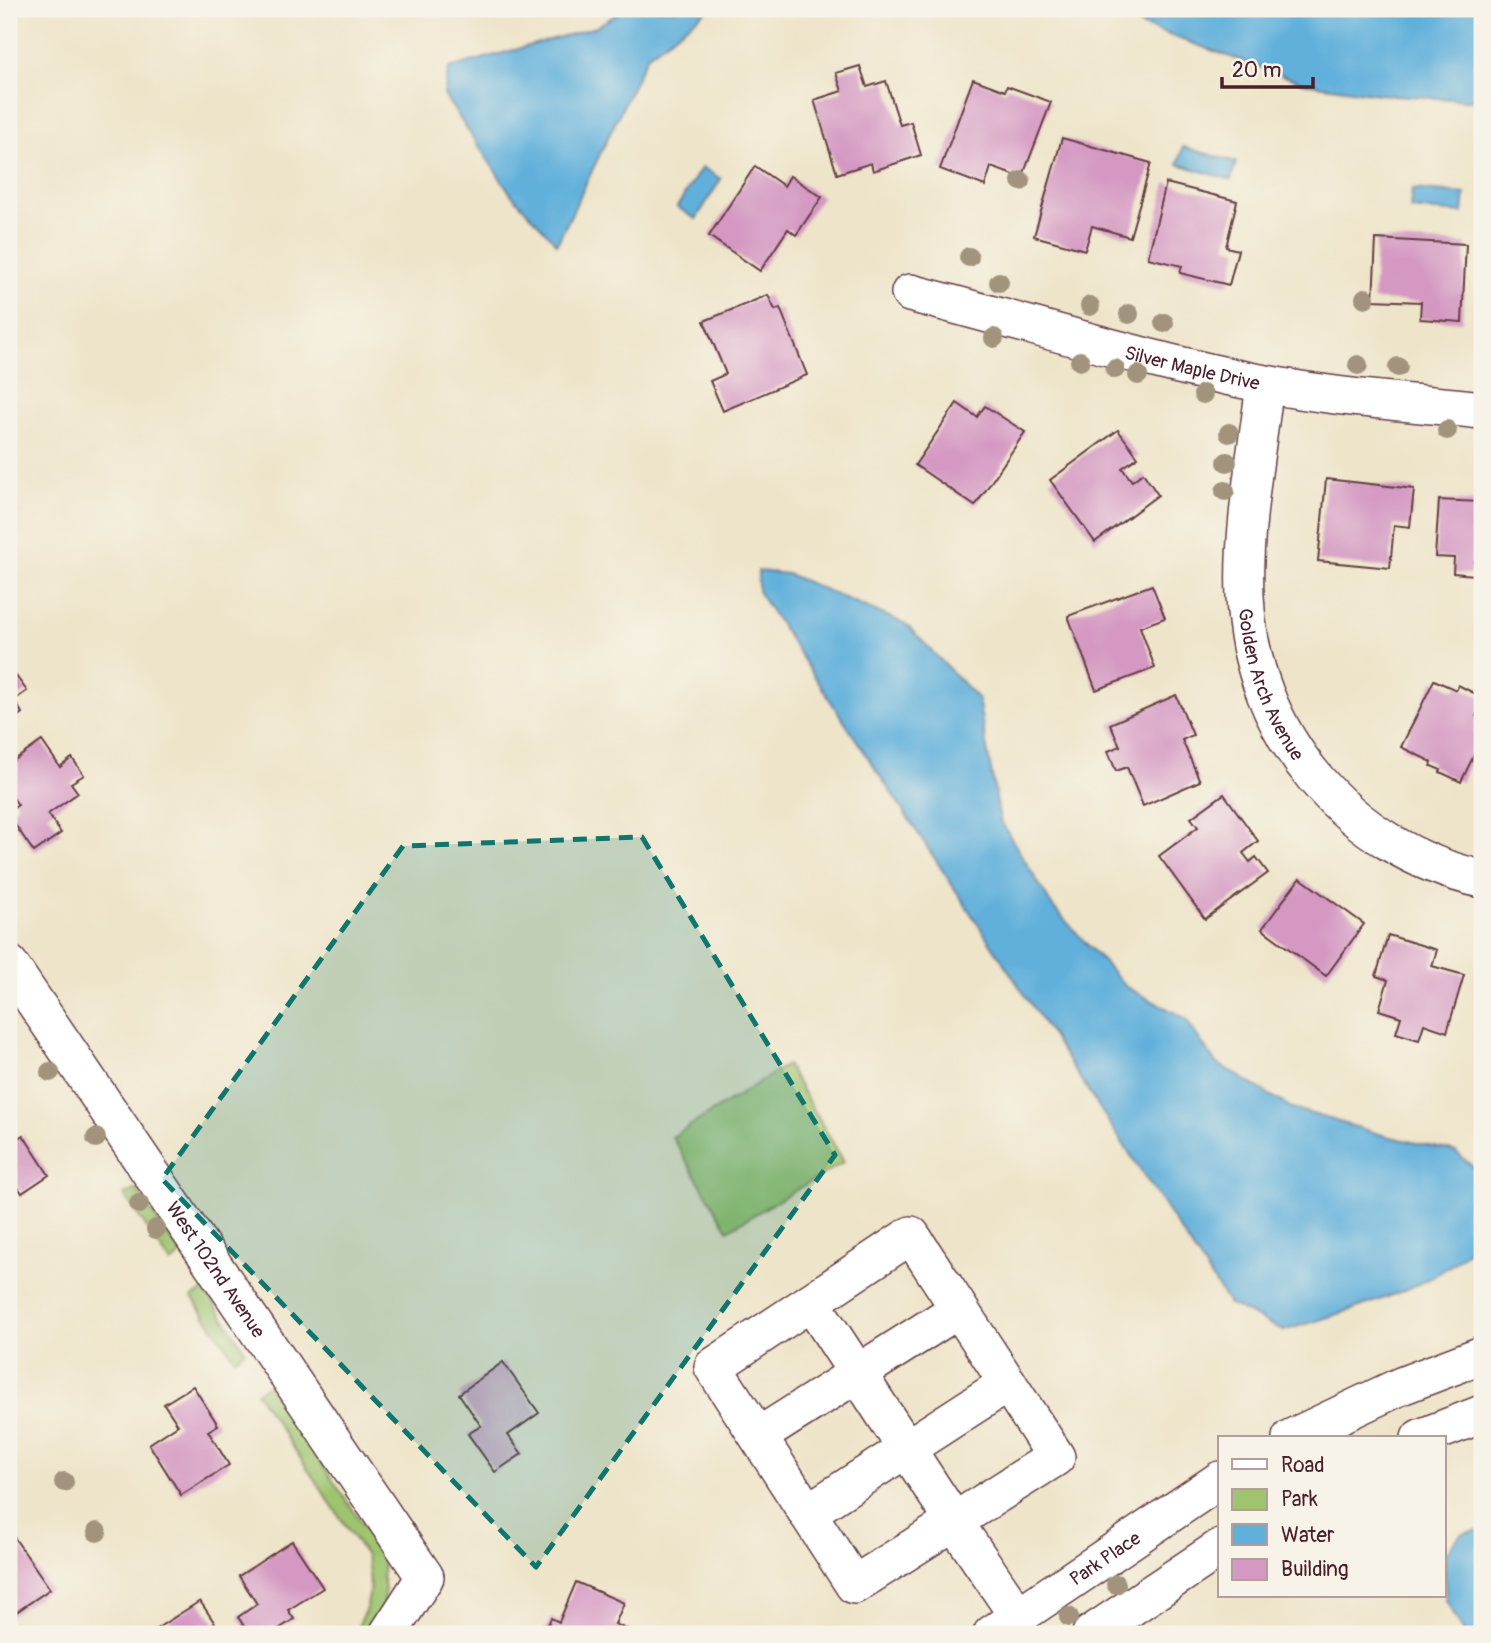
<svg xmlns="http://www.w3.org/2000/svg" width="1491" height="1643" font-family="Pangolin,sans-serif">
<rect width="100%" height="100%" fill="#f7f3e8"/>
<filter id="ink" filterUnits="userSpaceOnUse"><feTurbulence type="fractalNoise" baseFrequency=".0143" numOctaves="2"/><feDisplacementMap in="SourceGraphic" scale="14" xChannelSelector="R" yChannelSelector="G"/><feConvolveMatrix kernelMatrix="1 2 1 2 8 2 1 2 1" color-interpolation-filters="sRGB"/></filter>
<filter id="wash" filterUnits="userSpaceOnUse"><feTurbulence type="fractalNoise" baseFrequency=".00686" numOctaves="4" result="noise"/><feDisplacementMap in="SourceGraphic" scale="28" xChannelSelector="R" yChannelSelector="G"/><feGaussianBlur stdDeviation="1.57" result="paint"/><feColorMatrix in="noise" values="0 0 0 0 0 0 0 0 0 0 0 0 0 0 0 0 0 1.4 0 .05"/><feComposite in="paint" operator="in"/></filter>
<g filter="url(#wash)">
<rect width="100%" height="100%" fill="#eee4c9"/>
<g fill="#9ec46f" stroke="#74724d" stroke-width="2">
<polygon points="787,1065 844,1162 728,1230 672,1137"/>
<polygon points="136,1189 181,1255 171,1263 124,1195"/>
<polygon points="205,1290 245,1350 235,1359 192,1297"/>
<path d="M268 1385 372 1538C377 1549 387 1564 382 1577 390 1594 379 1619 370 1634H353C371 1609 373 1585 366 1556L256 1392Z"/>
</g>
<g fill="#61b0db" stroke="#566883" stroke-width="2">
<polygon points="624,9 709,9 647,56 557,244 511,194 444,95 449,68 596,27"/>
<polygon points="1096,9 1482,9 1482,101 1378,94 1304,83"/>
<polygon points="1183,147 1236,162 1231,180 1178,164"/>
<polygon points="702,167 721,179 696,219 677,207"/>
<polygon points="1412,189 1465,194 1463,213 1410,209"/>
<path d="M758 571 788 574 906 624 978 699 1000 820 1053 907 1126 987 1185 1018 1215 1062 1292 1108 1386 1136 1456 1152 1482 1175C1482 1188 1486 1222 1481 1233 1454 1286 1338 1313 1283 1331L1229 1304 758 591Z"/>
<polygon points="1482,1529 1482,1634 1465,1634 1446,1600 1444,1556 1461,1534"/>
</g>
<g id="blocks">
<g fill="#d498c2">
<polygon points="860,66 867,87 886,81 900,125 911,122 921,155 873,171 871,163 837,174 814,100 842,91 836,73"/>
<polygon points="973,79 1005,91 1007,86 1051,102 1022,178 991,167 985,186 940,169"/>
<polygon points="1062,138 1151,163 1130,237 1092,226 1085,250 1034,236"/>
<polygon points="755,166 784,186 790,176 822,197 796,235 788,229 760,271 709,236"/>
<polygon points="1166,183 1237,201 1226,247 1238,250 1229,285 1180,273 1182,266 1148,258"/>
<polygon points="1376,239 1466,244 1462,322 1420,319 1421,302 1373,300"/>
<polygon points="768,295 775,310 780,308 807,375 723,411 710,381 726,374 704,321"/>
<polygon points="957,403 977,417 985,406 1025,432 975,506 915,465"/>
<polygon points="1118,430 1138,457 1122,468 1132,481 1143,473 1158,495 1095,542 1050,480"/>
<polygon points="1326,479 1414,489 1410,527 1394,525 1390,568 1318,561"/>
<polygon points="1479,493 1482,493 1482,561 1475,560 1474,575 1453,573 1454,558 1435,557 1439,500 1479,502"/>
<polygon points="1152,585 1165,618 1140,627 1155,668 1096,690 1068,616"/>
<polygon points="16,676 27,691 14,700 22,713 9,723 9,681"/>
<polygon points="1434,680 1456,690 1458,685 1482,697 1482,704 1476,716 1482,719 1482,759 1474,755 1461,782 1440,772 1441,770 1431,766 1432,762 1401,747"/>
<polygon points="1176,695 1193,735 1182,740 1200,781 1143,806 1127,767 1116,771 1108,751 1120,746 1110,724"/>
<polygon points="42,741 60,767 72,758 84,775 71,783 78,793 48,814 61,833 34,852 9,816 9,811 18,805 9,792 9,764"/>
<polygon points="1224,794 1258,841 1243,853 1250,862 1256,857 1268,873 1205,919 1159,856 1198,827 1191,818"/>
<polygon points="1300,878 1364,924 1326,976 1262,929"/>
<polygon points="1388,935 1437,950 1432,966 1464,975 1447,1032 1424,1024 1419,1040 1396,1033 1401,1017 1379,1010 1388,980 1376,976"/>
<polygon points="23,1135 49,1175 22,1193 13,1180 9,1182 9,1144"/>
<polygon points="503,1362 539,1413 508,1435 522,1454 495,1472 468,1434 481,1426 459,1394"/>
<polygon points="193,1386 218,1425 208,1431 229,1465 181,1495 149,1444 178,1425 164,1404"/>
<polygon points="9,1530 50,1589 9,1617"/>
<polygon points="292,1541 323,1588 288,1610 294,1619 271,1634 249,1634 238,1617 257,1604 239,1576"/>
<polygon points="576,1582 624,1603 615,1624 632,1632 631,1634 543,1634 551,1618 559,1622"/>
<polygon points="200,1601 222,1634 148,1634"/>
</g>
</g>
</g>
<g filter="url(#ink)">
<use href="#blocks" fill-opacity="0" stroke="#633d43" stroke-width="2"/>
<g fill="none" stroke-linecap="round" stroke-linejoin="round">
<defs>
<g id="minor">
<path id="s1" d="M910 293C1028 323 1146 361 1265 384 1337 398 1410 402 1482 410"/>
<path id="s2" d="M1265 384C1257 451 1242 529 1245 596 1250 733 1348 850 1482 879"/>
<path id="s3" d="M9 964 425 1577 388 1634"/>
<polygon points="911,1235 1056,1457 854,1585 713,1367"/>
<polyline points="811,1302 955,1523 1018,1616"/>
<polyline points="759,1436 959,1309"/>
<polyline points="1291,1438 1401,1386 1482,1355"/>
<polyline points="1420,1438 1482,1414"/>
<polyline points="807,1513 1008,1383"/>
<path id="s4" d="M992 1634 1220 1480"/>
<polyline points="1091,1634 1220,1548"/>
</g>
</defs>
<use href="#minor" stroke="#633d43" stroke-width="40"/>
<use href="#minor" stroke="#fff" stroke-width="37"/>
</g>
<g fill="#a2937d">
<circle cx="1021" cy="181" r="10"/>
<circle cx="969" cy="257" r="10"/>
<circle cx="999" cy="282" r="10"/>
<circle cx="1365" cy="298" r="10"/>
<circle cx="1090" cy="306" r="10"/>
<circle cx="1129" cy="314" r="10"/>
<circle cx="1164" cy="323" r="10"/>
<circle cx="994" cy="338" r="10"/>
<circle cx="1080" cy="361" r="10"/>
<circle cx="1358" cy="365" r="10"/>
<circle cx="1398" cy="367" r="10"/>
<circle cx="1115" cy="369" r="10"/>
<circle cx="1138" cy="375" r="10"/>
<circle cx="1203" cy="394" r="10"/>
<circle cx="1447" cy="430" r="10"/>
<circle cx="1229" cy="433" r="10"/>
<circle cx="1227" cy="462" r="10"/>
<circle cx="1225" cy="491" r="10"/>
<circle cx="50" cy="1072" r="10"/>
<circle cx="96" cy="1138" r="10"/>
<circle cx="139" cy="1204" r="10"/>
<circle cx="156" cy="1229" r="10"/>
<circle cx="64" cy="1482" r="10"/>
<circle cx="97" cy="1532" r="10"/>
<circle cx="1116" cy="1584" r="10"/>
<circle cx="1069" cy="1617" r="10"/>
</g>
</g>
<path fill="#0f766e" fill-opacity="0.2" stroke="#0f766e" stroke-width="5" stroke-dasharray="14 9" stroke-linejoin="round" d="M642 837 835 1155 536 1567 162 1179 403 846Z"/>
<g text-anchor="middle" stroke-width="5" stroke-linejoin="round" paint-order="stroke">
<g font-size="19" fill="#4a1f2b" stroke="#f7f3e8">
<text dy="7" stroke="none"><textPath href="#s1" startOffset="292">Silver Maple Drive</textPath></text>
<text dy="7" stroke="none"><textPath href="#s2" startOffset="306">Golden Arch Avenue</textPath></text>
<text dy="7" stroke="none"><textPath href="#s3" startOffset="369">West 102nd Avenue</textPath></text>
<text dy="7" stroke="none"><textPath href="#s4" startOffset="136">Park Place</textPath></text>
</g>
</g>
<rect width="1491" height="1643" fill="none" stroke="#f7f3e8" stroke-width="35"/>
<rect x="1218" y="1436" width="228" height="161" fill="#f7f3e8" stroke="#b29e9c" stroke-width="2"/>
<rect x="1232" y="1459" width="35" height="10" fill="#ffffff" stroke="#b29e9c" stroke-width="2"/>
<text x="1281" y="1472" font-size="21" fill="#4a1f2b">Road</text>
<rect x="1232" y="1489" width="35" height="21" fill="#9ec46f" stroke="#b29e9c" stroke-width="2"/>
<text x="1281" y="1506" font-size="21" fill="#4a1f2b">Park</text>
<rect x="1232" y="1524" width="35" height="21" fill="#61b0db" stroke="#b29e9c" stroke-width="2"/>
<text x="1281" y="1542" font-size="21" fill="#4a1f2b">Water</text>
<rect x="1232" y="1559" width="35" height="21" fill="#d498c2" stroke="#b29e9c" stroke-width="2"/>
<text x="1281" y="1576" font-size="21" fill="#4a1f2b">Building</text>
<path d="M1222 77v10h91v-10" fill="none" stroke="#4a1f2b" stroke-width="3.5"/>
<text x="1232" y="77" font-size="21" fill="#4a1f2b" stroke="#f7f3e8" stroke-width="5" paint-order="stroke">20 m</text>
</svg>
